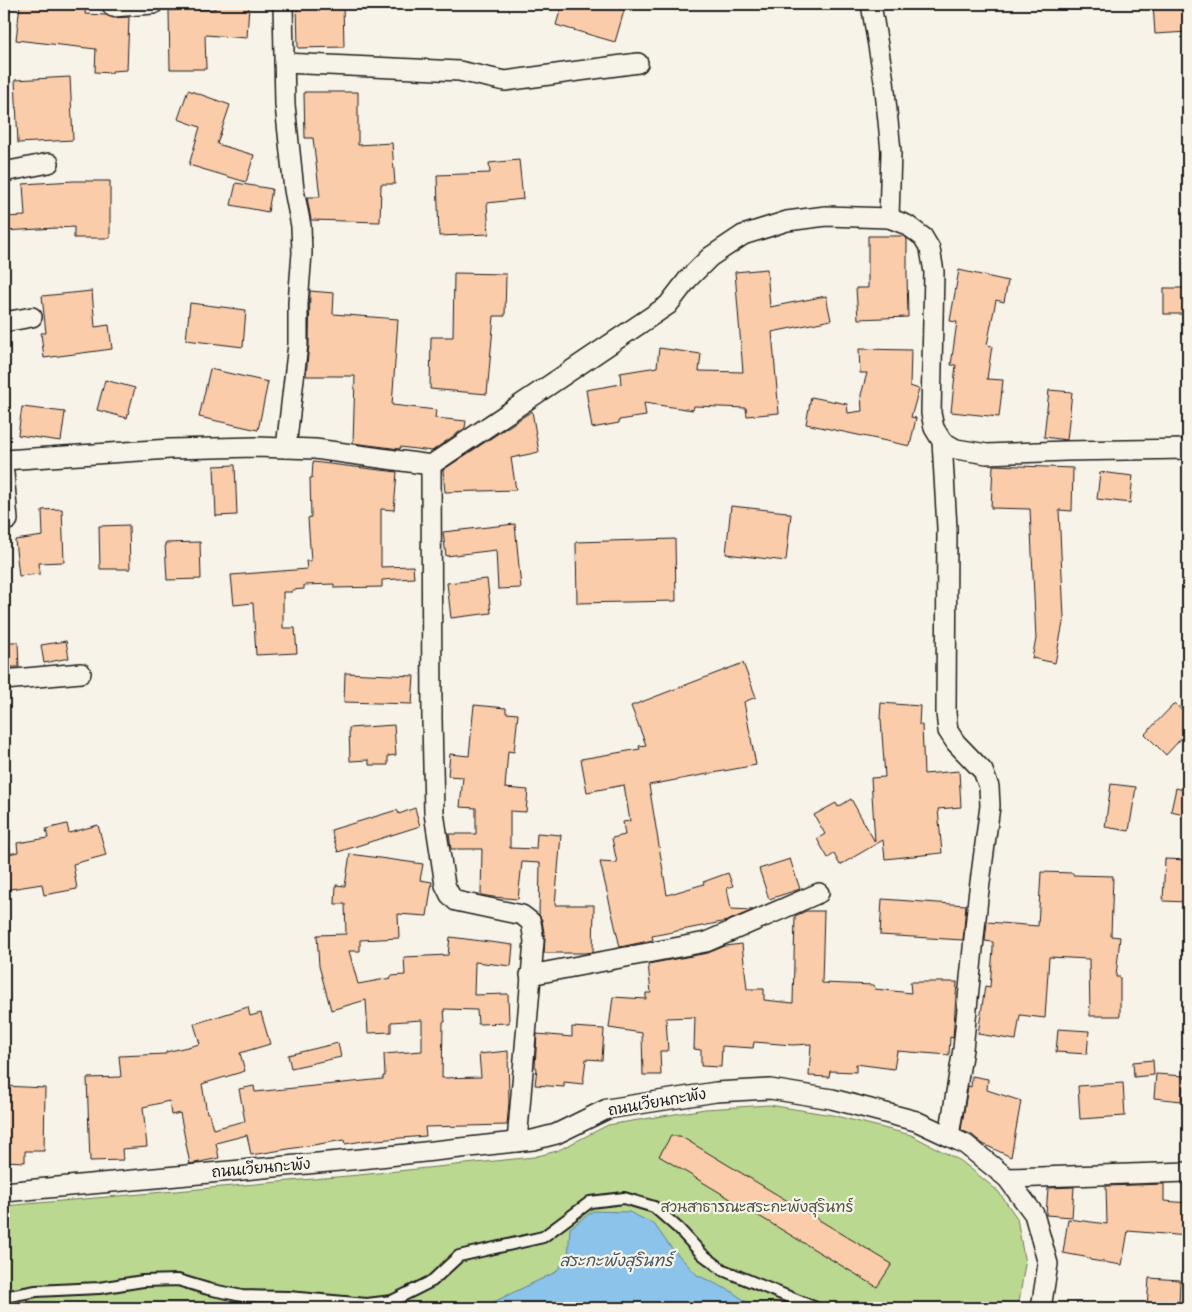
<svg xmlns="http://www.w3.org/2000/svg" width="1192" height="1312" font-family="'Balsamiq Sans','Playpen Sans Thai',sans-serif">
<rect width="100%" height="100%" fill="#f7f3e8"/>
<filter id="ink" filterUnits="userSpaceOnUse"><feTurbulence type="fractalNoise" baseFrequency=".02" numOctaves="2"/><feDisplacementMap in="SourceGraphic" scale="10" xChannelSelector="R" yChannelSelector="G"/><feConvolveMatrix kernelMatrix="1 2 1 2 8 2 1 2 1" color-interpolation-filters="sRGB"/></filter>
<g filter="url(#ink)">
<polygon fill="#bbd891" stroke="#6c7a56" points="769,1105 832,1115 911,1135 961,1161 998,1191 1017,1218 1025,1264 1018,1308 4,1308 4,1206 359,1175 534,1157 557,1151 608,1125 705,1109"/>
<polygon fill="#8cc3ea" stroke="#5f8098" points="593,1211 629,1212 654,1224 669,1245 697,1275 731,1291 755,1308 481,1308 556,1272 568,1256 570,1228"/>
<g fill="#fbccaa" stroke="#1c1c1c">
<polygon points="20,4 86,4 85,14 106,15 113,18 129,17 127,70 112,71 112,73 95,72 96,49 16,40"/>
<polygon points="215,4 249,4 247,38 205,35 206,69 170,69 169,10 215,9"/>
<polygon points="297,4 343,4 344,47 298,48"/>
<polygon points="562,4 626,4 615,42 556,25"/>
<polygon points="1153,4 1188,4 1188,32 1155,34"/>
<polygon points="70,77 73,140 18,143 15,80"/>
<polygon points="188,90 230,105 217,144 254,155 246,182 189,165 200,127 178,119"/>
<polygon points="304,92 358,92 358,145 392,143 395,184 381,184 380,222 311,220 307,197 320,197 313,138 305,138"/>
<polygon points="519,160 523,199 487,203 489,234 439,236 437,175 490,173 489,163"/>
<polygon points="74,181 110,181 110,238 74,238 74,227 4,231 4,217 25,216 23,184"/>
<polygon points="236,183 272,189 268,212 231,205"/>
<polygon points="868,236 903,236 907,239 907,274 908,317 858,319 856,288 868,288"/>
<polygon points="767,269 770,307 826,296 831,320 772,332 779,413 747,416 746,408 694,406 693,410 644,403 646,416 619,420 619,423 592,428 586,390 621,384 620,373 657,367 659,348 701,354 699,371 743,372 735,272"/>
<polygon points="959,270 1008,281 1004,302 996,300 987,345 992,346 987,379 1003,380 999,417 951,412 956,365 951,365 957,322 950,321"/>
<polygon points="454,273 506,274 505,316 494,316 487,394 430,389 431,337 453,337"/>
<rect x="1164" y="288" width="23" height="26"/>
<polygon points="92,291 95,327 109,325 112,349 44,358 41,333 46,333 42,296"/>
<polygon points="310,291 334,293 333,314 398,319 392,405 436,410 435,418 466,421 465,428 432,451 400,447 400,449 353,443 355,376 306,376 309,344"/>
<polygon points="190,303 246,310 243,347 186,340"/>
<polygon points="859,349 911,350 910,386 919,389 911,417 916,418 910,446 806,424 811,397 847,404 848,413 862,411 861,395 867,373 860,373"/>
<polygon points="210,369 268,382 258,430 199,417"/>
<polygon points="105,380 135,388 127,418 97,410"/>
<polygon points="1049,390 1072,392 1067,440 1044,437"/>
<polygon points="22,407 65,412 61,441 18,435"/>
<polygon points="532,411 539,452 511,458 516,490 445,492 443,470"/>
<polygon points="313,462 397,472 394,510 381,509 381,567 413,566 414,578 382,580 382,587 334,588 334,584 304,585 304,589 292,590 292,592 283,592 283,628 295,628 297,653 256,655 253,603 234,605 231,575 307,569 306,561 311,561 308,518 311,517 310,478 312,478"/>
<polygon points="235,465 237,515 216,516 214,466"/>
<polygon points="993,465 1073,468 1072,511 1059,510 1064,618 1055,663 1032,658 1036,639 1030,509 991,508"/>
<polygon points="1100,472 1133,476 1130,503 1097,499"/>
<polygon points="731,506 787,512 787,514 791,514 786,561 726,554"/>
<polygon points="62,509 64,562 39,563 40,574 19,576 15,540 43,536 42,510"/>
<polygon points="515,524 521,588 498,589 496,550 446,556 443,532"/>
<polygon points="129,525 130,569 100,569 99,526"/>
<polygon points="675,539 676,601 577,603 576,542"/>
<polygon points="200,542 201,579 167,580 165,543"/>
<polygon points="487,579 491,613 451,618 447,583"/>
<polygon points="66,641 69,658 44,663 41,645"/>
<polygon points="4,642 18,642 19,667 4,667"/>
<polygon points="743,663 756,697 744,702 756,765 649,785 667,895 704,884 703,882 728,873 733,886 727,888 731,909 753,910 727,921 652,936 653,940 620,947 600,862 617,863 612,838 625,835 623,822 630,821 624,785 587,792 581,759 640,749 639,746 646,745 631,706"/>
<polygon points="345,673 414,676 412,704 344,702"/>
<polygon points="881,703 920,706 919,725 922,725 924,774 959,771 961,807 938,809 942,853 885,859 883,840 840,865 834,854 828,858 817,839 825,834 814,815 836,803 838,807 851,799 875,842 871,778 885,777 881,719 880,719"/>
<polygon points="1175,703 1188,717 1188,731 1166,755 1145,734"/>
<polygon points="474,705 506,708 506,713 518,714 514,752 508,751 505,788 528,790 526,812 510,811 510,848 536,849 537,833 561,835 555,905 594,905 593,952 584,953 544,953 545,939 542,920 539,915 540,863 522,862 518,899 493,897 481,895 482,849 451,849 449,834 476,834 476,808 460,807 463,777 448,776 450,754 469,756"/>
<polygon points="394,725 396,755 388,756 388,765 369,765 369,760 350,761 349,728"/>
<polygon points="1111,784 1136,787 1129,831 1105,827"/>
<polygon points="1176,788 1188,791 1188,815 1171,811"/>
<polygon points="415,808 420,826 338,852 331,830 397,810 399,814"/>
<polygon points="67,824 69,833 98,825 106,855 73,864 77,889 44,895 42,884 4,890 4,855 18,852 17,843 48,838 46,829"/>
<polygon points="350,854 423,864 420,880 432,882 427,916 398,914 399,938 360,940 360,951 349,951 358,984 391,978 391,976 405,975 404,957 448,955 450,937 513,945 511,966 475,962 474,995 508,994 509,1023 478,1024 477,1010 444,1009 445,1022 443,1022 442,1078 481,1077 479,1054 508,1051 509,1102 507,1125 425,1127 426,1136 363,1141 345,1144 344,1140 251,1155 247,1135 216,1143 219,1158 190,1164 180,1113 171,1115 169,1101 143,1107 147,1147 122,1149 123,1160 90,1161 87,1078 121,1077 119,1056 166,1054 166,1052 200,1044 194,1024 248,1007 250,1016 261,1013 270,1044 240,1053 245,1071 202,1084 207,1113 209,1113 213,1129 245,1121 239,1089 254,1086 255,1092 383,1079 383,1076 385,1076 384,1054 422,1051 422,1020 391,1022 391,1032 368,1033 366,1000 331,1010 319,966 317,935 346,934 345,904 335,904 336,885 345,886"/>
<polygon points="790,859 800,889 769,899 759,869"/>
<polygon points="1165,859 1188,860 1188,902 1163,901"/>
<polygon points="1041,872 1073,873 1073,875 1113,876 1111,936 1120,937 1116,977 1120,977 1120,1016 1090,1016 1089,959 1049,957 1045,1018 1020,1015 1016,1040 978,1034 985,986 990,987 993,949 993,942 985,941 987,922 1038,926"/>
<polygon points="882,899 966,905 963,940 880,935"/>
<polygon points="806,911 824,911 822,983 874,985 875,989 911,993 910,982 957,982 953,1038 950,1037 949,1055 897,1051 894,1069 856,1064 856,1072 830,1071 829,1077 809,1076 811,1044 793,1045 754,1042 753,1048 722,1046 721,1067 701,1066 701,1050 694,1049 695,1017 666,1018 668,1051 660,1051 661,1075 643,1075 642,1033 609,1028 613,997 646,999 646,993 651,993 648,964 708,953 725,946 742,944 747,989 764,989 764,1000 793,1003 795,916"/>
<polygon points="572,1027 604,1029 602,1060 586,1059 583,1084 564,1082 564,1087 535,1085 537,1068 535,1067 537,1034 572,1037"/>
<polygon points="1058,1029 1089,1031 1087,1054 1056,1052"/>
<polygon points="338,1043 341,1057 291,1068 288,1055"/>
<polygon points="1153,1060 1154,1075 1134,1077 1133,1062"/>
<polygon points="1156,1074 1184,1076 1181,1101 1154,1098"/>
<polygon points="972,1076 988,1079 987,1090 1021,1101 1011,1157 983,1144 972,1135 961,1130 968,1086 971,1087"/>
<polygon points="1123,1083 1125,1116 1080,1119 1078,1086"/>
<polygon points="4,1086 45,1088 44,1151 25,1151 25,1162 4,1161"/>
<polygon points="671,1136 680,1136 892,1264 877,1287 659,1156"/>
<polygon points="1164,1184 1164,1201 1188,1203 1188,1236 1128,1231 1122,1265 1090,1260 1090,1258 1063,1253 1068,1219 1107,1224 1106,1186"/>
<polygon points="1074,1187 1072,1217 1046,1215 1048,1188"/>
<polygon points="1149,1278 1180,1280 1179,1308 1147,1308"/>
</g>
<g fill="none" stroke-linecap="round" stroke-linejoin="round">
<defs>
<polyline id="service" points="4,1297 36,1291 99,1288 143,1281 178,1280 208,1289 242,1296 288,1297 367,1304 392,1301 432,1281 459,1256 543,1237 590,1202 624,1198 654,1207 679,1229 702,1254 723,1270 816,1308"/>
<g id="minor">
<polyline points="283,4 285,105 294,190 301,226 302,253 298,303 298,344 286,448"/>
<polyline points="871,4 884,81 891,151 889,218"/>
<polyline points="113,7 153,4"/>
<polyline points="284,63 459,71 505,81 638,63"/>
<polyline points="4,172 49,163"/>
<polyline points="4,322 32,317"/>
<polyline points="942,441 947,528 946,713 948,731 956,743 983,771 989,787 990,806 978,898 963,1049 949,1136"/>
<polyline points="4,460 170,449 256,447 315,449 431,465"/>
<polyline points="4,473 8,520"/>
<polyline points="4,680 81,673"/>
<polyline points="530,975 706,942 819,893"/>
<polyline points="517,1142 534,941 531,922 522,915 456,901 450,895 445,885 434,813 432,719 431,465 668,305 688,279 710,257 743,235 787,221 826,216 889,218 907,225 923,237 930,249 934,272 931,413 934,428 942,441 956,449 987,454 1066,451 1188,449"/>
<polyline points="1007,1178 1188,1172"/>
<polyline points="4,1192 361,1159 533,1140 556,1134 607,1109 716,1092 770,1089 832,1099 916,1121 965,1144 1007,1178 1034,1214 1048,1264 1041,1308"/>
</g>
</defs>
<use href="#service" stroke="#1c1c1c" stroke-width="14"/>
<use href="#minor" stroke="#1c1c1c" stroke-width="22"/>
<use href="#service" stroke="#f7f3e8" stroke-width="10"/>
<use href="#minor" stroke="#f7f3e8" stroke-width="19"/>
</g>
</g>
<g text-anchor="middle" stroke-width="4.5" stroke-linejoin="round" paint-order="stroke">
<g font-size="15" fill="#1c1c1c" stroke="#f7f3e8">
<text transform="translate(657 1102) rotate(-10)" y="5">ถนนเวียนกะพัง</text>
<text transform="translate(261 1168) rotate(-5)" y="5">ถนนเวียนกะพัง</text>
</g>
<g font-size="15" fill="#4c543f" stroke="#f7f3e8">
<text x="757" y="1212">สวนสาธารณะสระกะพังสุรินทร์</text>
</g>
<g font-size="16" font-style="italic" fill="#435664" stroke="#f7f3e8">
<text x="616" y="1266">สระกะพังสุรินทร์</text>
</g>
</g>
<rect width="1192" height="1312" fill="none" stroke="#f7f3e8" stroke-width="20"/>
<rect x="10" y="10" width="1172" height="1292" fill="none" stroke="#1c1c1c" stroke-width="2" filter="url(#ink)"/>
</svg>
